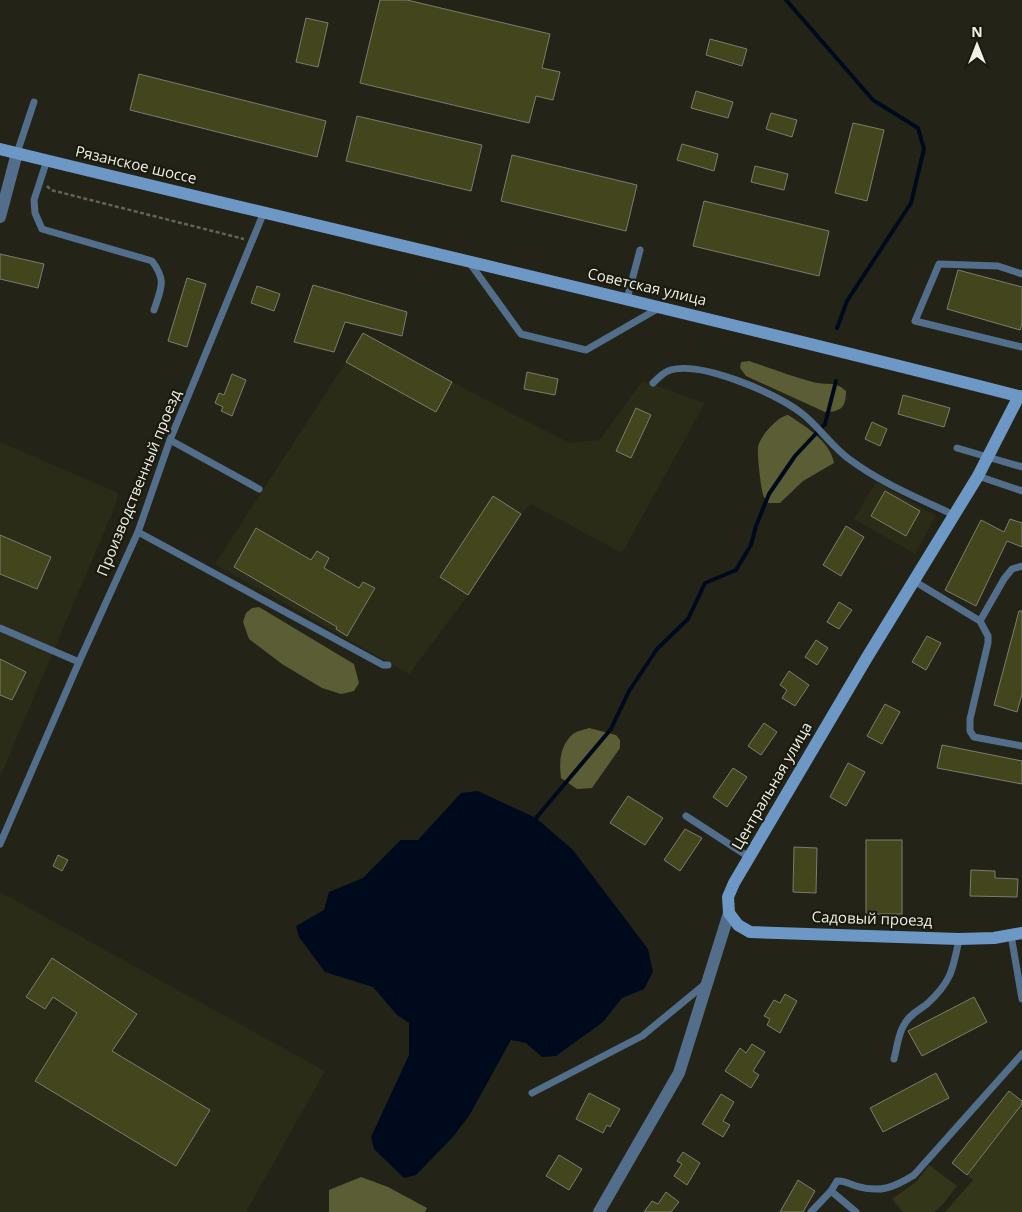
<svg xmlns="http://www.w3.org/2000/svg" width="1022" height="1212" font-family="'Open Sans',sans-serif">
<rect width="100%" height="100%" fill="#232417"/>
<g fill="#2a2c18">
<polygon points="363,333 452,382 569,443 600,440 642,381 705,403 622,553 531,504 521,514 468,595 409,674 215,564 346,362"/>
<polygon points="0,442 118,493 115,506 0,777"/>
<polygon points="876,482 936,516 915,554 854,519"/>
<polygon points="0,892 325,1071 246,1212 0,1212"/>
</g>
<g fill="#34361a">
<polygon points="1022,1104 1022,1212 945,1212 973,1180 967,1175"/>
<polygon points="929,1165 957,1186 943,1204 934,1212 903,1212 892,1199 916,1182"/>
</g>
<g fill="#5b5e34">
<path d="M749 361C770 368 791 376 813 382 827 386 834 380 846 391 846 407 841 412 825 412L746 376 740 368 741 362Z"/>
<path d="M788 415C805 426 830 441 834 463L803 481 780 503H768C767 501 765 499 764 497 761 491 757 454 758 447 760 436 778 416 788 415Z"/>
<polygon points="259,607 354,664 359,683 354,691 341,694 322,688 282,664 249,639 243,622 246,613 252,608"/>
<path d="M589 728 616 735 620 740V748L592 788 577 789 561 778C559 762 560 745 573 734 577 731 584 730 589 728Z"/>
<polygon points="361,1177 388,1187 427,1208 425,1212 329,1212 329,1190"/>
</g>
<polygon fill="#000a1d" points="478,791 536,818 573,850 648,949 653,972 644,989 622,998 603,1022 556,1056 542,1057 526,1043 511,1040 469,1116 452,1138 416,1175 404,1178 374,1149 371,1137 409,1055 409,1023 397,1015 373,987 325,972 299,937 296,926 324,910 329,892 363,878 401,840 418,840 461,793"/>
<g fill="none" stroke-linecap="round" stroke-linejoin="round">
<g stroke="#000a1d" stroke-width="4">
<polyline points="786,0 873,100 918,128 924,149 911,203 847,301 837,328"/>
<polyline points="536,818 611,729 629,691 657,649 688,619 705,583 736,570 751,545 756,526 769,494 795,456 825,424 836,381"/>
</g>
</g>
<g fill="#43461c" stroke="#7b7d6d">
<polygon points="380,0 407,0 550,34 542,68 560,72 553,100 536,96 529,123 360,83"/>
<polygon points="306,18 328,23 318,67 296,62"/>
<polygon points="710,39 747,49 742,66 706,55"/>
<polygon points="139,74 326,121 317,157 130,110"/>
<polygon points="696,91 733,102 728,118 691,108"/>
<polygon points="771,113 797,120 792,137 766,129"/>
<polygon points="357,116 482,145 471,191 346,161"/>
<polygon points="853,123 884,130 867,201 835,193"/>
<polygon points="682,144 718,154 714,171 677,160"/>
<polygon points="512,155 637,185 626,231 501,201"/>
<polygon points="755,166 788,174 784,190 751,182"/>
<polygon points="704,201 829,231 819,276 693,246"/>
<polygon points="0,254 44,264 38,288 0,279"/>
<polygon points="958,270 1022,287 1022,324 1020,330 947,309"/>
<polygon points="187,278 206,284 187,347 168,341"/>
<polygon points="313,285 407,312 402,336 345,322 334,352 294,342"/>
<polygon points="257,286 280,294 274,311 251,303"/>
<polygon points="363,333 452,382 436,412 346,362"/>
<polygon points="527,372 558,379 555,395 524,389"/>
<polygon points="232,374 246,380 232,416 221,411 223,407 215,403 219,393 224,395"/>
<polygon points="903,395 950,408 944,427 898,414"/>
<polygon points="636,408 651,415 631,458 616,451"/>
<polygon points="872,422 887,429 880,446 865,439"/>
<polygon points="885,491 920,511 906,536 871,516"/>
<polygon points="493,496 521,514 468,595 440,577"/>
<polygon points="1010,519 1022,523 1022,547 1007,541 976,606 945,590 981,520 1004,532"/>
<polygon points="846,526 864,537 841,576 823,565"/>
<polygon points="256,528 311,560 317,551 329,558 324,568 359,588 363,582 375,588 347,636 336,629 337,627 234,567"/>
<polygon points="0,535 51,557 37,589 0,574"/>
<polygon points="839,602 852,610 839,629 827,622"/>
<polygon points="1019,611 1022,611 1022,694 1017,712 994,705"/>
<polygon points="927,636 941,643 926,670 912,662"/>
<polygon points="816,640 828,648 817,665 805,657"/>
<polygon points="0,659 26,672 12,700 0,695"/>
<polygon points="789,671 809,685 795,706 782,698 787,690 780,685"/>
<polygon points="885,704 900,712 882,744 867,736"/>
<polygon points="764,723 777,732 761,755 748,746"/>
<polygon points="942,745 1022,761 1022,784 937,768"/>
<polygon points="848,763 865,772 846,806 830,797"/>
<polygon points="733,768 747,777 727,807 713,797"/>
<polygon points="628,796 663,818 645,845 610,823"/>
<polygon points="685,829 702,838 680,871 664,860"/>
<rect x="866" y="840" width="36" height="74"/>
<polygon points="794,847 817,848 816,893 793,892"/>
<polygon points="58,855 68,860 62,871 53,866"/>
<polygon points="971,870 995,871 995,878 1018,879 1017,897 970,896"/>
<polygon points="52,958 137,1014 112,1051 210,1110 176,1166 35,1081 77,1013 53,997 45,1009 26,997"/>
<polygon points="785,994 797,1001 780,1033 767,1025 770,1019 764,1016 774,1000 780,1003"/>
<polygon points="974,997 987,1022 922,1056 908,1031"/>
<polygon points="752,1044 765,1052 753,1071 759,1075 751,1088 725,1071 740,1048 746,1053"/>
<polygon points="936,1073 949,1098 883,1132 870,1108"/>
<polygon points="1009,1091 1022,1101 1022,1104 967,1175 952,1163"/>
<polygon points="589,1093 620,1109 610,1127 607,1125 603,1133 576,1119"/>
<polygon points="721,1094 734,1102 723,1121 730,1125 723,1137 702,1124"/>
<polygon points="683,1152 700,1163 687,1185 674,1176 682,1164 677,1161"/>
<polygon points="559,1155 582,1169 569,1190 546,1176"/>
<polygon points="798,1180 815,1191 803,1212 780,1212"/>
<polygon points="666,1192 679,1202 671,1212 644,1212 652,1201 658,1204"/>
</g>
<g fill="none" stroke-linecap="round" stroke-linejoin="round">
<polyline stroke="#636459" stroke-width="2.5" stroke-dasharray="4 2.5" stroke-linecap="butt" points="47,186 51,190 244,239"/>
<g stroke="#536e8a" stroke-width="7">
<polyline points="17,153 34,102"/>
<path d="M47 160 34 200 35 213 42 229 152 261C167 281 161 288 154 310"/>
<polyline points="469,262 521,334 586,350 659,308"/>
<polyline points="1022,274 998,266 939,264 915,321 1022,347"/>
<polyline points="627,299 640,250"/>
<path d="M653 383C657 379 663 373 668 371 698 359 775 393 800 412 818 425 831 446 849 459 881 483 918 498 954 515"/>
<polyline points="170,440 259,489"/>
<polyline points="957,448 1022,467"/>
<polyline points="978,476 1022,491"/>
<polyline points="138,532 383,665 388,665"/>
<polyline points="914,581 980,621 988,636 988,643 970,719 970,731 974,737 1022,746"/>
<polyline points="980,621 1004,579 1012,569 1022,566"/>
<polyline points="0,628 79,662"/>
<polyline points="686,816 749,857"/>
<polyline points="0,844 79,662 138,532 170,440 264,212"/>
<polyline points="1011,935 1022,999"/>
<path d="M894 1059C897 1048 898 1034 904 1025 909 1015 918 1011 927 1004 951 982 953 970 959 939"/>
<polyline points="532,1093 642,1036 704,985"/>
<polyline points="831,1191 856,1212"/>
<path d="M811 1212 831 1191 837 1181C844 1180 849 1184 856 1186 880 1193 893 1188 914 1175L1022 1054"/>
</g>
<g stroke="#536e8a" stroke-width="12">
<polyline points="0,217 17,153"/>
<polyline points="599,1212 679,1073 729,913"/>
</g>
<g stroke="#6d98c5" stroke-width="12">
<path d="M0 149C340 232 682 310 1022 397"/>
<polyline points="1019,396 978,476 866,659 734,883 728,897 729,913 738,925 750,932 959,939 994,938 1022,933"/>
</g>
</g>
<g text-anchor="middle" stroke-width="4.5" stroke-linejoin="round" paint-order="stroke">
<g font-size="15" fill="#eff0e7" stroke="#1a1b0e">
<text transform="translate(136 165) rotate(13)" y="5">Рязанское шоссе</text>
<text transform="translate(647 287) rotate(13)" y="5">Советская улица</text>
<text transform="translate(139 483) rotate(-68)" y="5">Производственный проезд</text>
<text transform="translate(772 786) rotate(-60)" y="5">Центральная улица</text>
<text transform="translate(872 919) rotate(2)" y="5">Садовый проезд</text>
</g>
</g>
<g transform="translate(977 45)" stroke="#1a1b0e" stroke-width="4" paint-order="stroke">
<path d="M0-4L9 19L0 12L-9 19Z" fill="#eff0e7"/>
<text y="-8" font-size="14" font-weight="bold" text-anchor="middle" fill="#eff0e7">N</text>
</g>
</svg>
